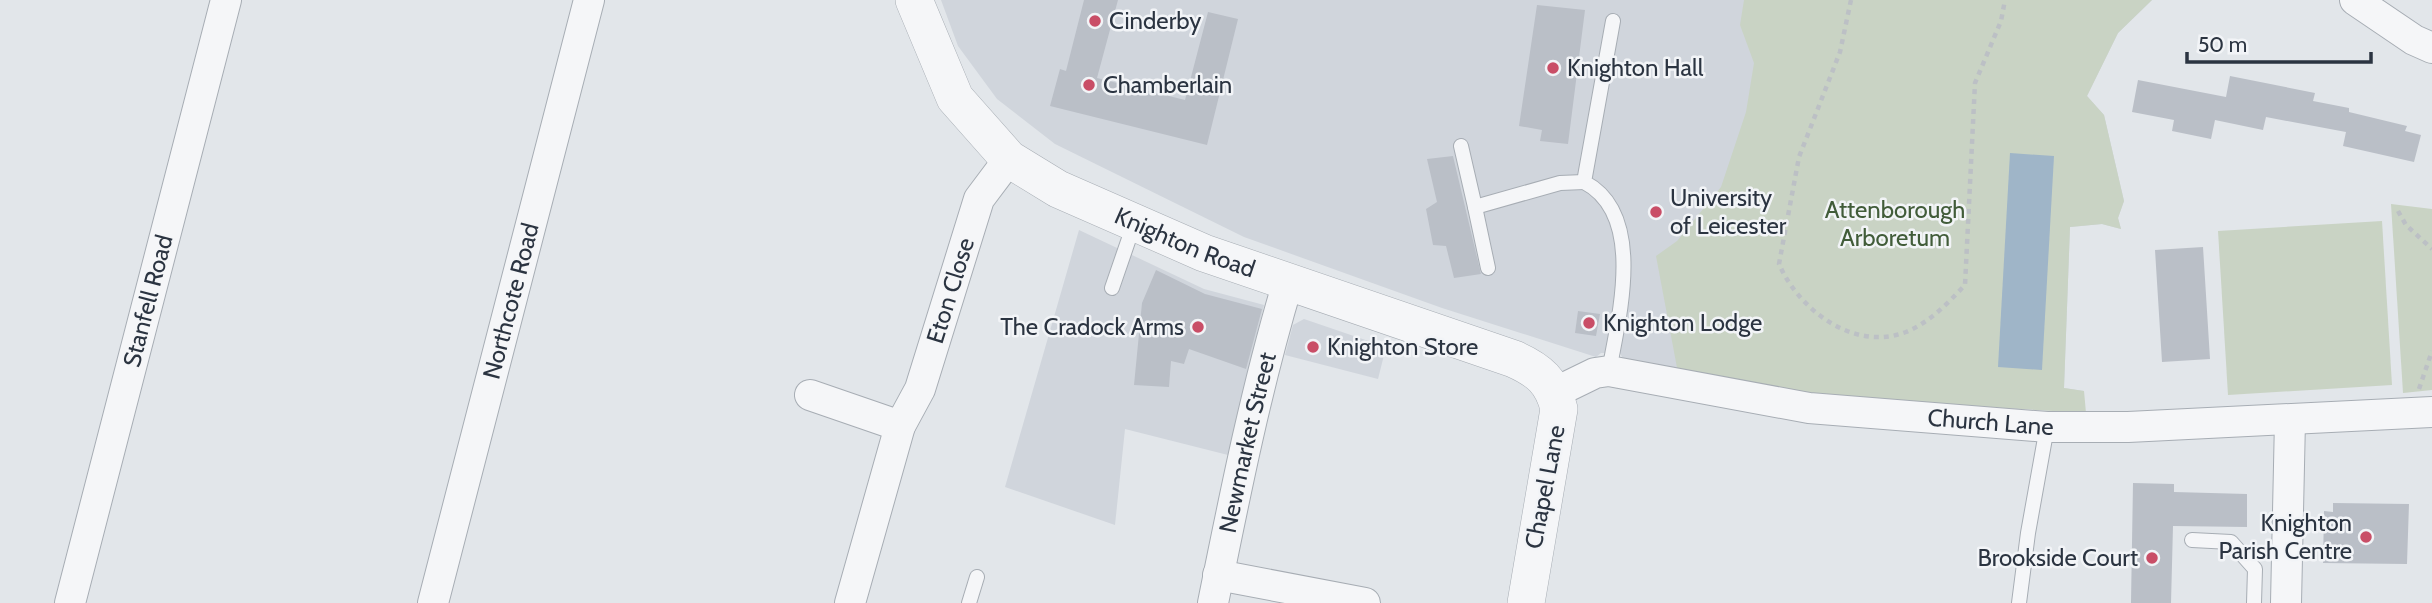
<svg xmlns="http://www.w3.org/2000/svg" width="2432" height="603" font-family="Cabin,sans-serif">
<rect width="100%" height="100%" fill="#e2e6ea"/>
<g fill="#d0d5dc">
<polygon points="941,0 2152,0 2118,33 2087,96 2104,115 2124,201 2118,218 2121,229 2102,224 2070,227 2064,388 2084,391 2018,409 1806,396 1625,363 1620,353 1601,353 1596,357 1442,308 1244,237 1055,144 997,99 958,46"/>
<polygon points="1079,230 1204,289 1264,305 1228,455 1125,429 1115,525 1005,487"/>
<polygon points="1304,319 1386,347 1378,379 1285,355 1293,325"/>
</g>
<g fill="#c9d3c4">
<polygon points="1744,0 2152,0 2118,33 2087,96 2104,115 2124,201 2118,218 2121,229 2102,224 2070,227 2064,388 2084,391 2086,413 1806,396 1678,373 1656,256 1677,241 1721,187 1746,112 1754,63 1740,25"/>
<polygon points="2391,204 2432,209 2432,390 2403,393"/>
<polygon points="2382,221 2392,385 2228,395 2218,231"/>
</g>
<polygon fill="#9fb5c8" points="2010,153 2054,156 2042,370 1998,367"/>
<g fill="#babfc7">
<polygon points="1084,0 1118,0 1097,78 1185,100 1208,12 1238,19 1207,145 1050,106 1060,69 1066,71"/>
<polygon points="1537,5 1585,10 1568,144 1540,141 1542,130 1519,126"/>
<polygon points="2230,76 2315,93 2313,101 2349,108 2349,112 2407,126 2405,131 2421,135 2414,162 2343,146 2346,132 2266,117 2263,130 2215,120 2211,139 2172,131 2174,120 2132,112 2138,80 2226,97"/>
<polygon points="1453,156 1481,274 1454,278 1446,246 1433,245 1426,209 1437,202 1427,159"/>
<polygon points="2203,247 2210,359 2162,362 2155,250"/>
<polygon points="1156,270 1205,294 1262,309 1246,369 1189,349 1184,364 1171,361 1169,387 1134,385 1142,303"/>
<polygon points="1578,311 1600,314 1596,336 1575,333"/>
<polygon points="2133,483 2174,484 2174,492 2247,494 2247,527 2173,526 2171,603 2131,603"/>
<polygon points="2333,503 2409,504 2407,564 2323,563 2324,511 2333,512"/>
</g>
<g fill="none" stroke-linecap="round" stroke-linejoin="round">
<defs>
<g id="service">
<polyline points="1461,146 1475,207 1560,183 1584,182"/>
<polyline points="1475,207 1488,268"/>
<polyline points="1112,288 1134,224"/>
<path d="M1609 371C1619 316 1646 214 1584 182L1613 21"/>
<polyline points="2192,540 2231,542 2255,569 2254,603"/>
<polyline points="969,603 977,577"/>
<polyline points="2019,603 2028,533 2047,427"/>
</g>
<g id="minor">
<polyline points="2355,0 2414,40 2432,48"/>
<path id="s1" d="M1556 392 1595 373 1609 371 1809 408 2047 427H2128L2432 412"/>
<polyline points="810,395 900,426"/>
<polyline points="1218,575 1365,603"/>
<path id="s2" d="M70 603 226 0"/>
<path id="s3" d="M433 603 589 0"/>
<path id="s4" d="M850 603 900 426 920 389 979 199 1009 159"/>
<path id="s5" d="M1213 603C1235 494 1256 389 1288 282"/>
<polyline points="2286,603 2290,420"/>
</g>
<g id="tertiary">
<path id="s6" d="M914 0 955 98 1009 159 1058 189 1204 253 1514 359C1539 370 1553 382 1559 409L1526 603"/>
</g>
</defs>
<use href="#service" stroke="#a7adb4" stroke-width="16"/>
<use href="#minor" stroke="#a7adb4" stroke-width="32"/>
<use href="#tertiary" stroke="#a7adb4" stroke-width="38"/>
<g stroke="#bcc0c5" stroke-width="4.5" stroke-dasharray="5 5" stroke-linecap="butt">
<path d="M1851 0 1840 52 1799 157 1779 264C1799 310 1854 352 1906 332 1930 322 1947 304 1965 285L1975 83 2001 21 2005 0"/>
<polyline points="2398,211 2406,225 2432,249"/>
<polyline points="2419,389 2432,351"/>
</g>
<use href="#service" stroke="#f5f6f8" stroke-width="14"/>
<use href="#minor" stroke="#f5f6f8" stroke-width="30"/>
<use href="#tertiary" stroke="#f5f6f8" stroke-width="37"/>
</g>
<g fill="#c94e67" stroke="#f2f4f7" stroke-width="2.5">
<circle cx="1095" cy="21" r="7"/>
<circle cx="1553" cy="68" r="7"/>
<circle cx="1089" cy="85" r="7"/>
<circle cx="1656" cy="212" r="7"/>
<circle cx="1589" cy="323" r="7"/>
<circle cx="1198" cy="327" r="7"/>
<circle cx="1313" cy="347" r="7"/>
<circle cx="2366" cy="537" r="7"/>
<circle cx="2152" cy="558" r="7"/>
</g>
<g text-anchor="middle" stroke-width="5" stroke-linejoin="round" paint-order="stroke">
<g font-size="24" fill="#2b3441" stroke="#f2f4f7" text-anchor="start">
<text x="1109" y="29">Cinderby</text>
<text x="1567" y="76">Knighton Hall</text>
<text x="1103" y="93">Chamberlain</text>
<text x="1670" y="206">University<tspan x="1670" dy="28">of Leicester</tspan></text>
<text x="1603" y="331">Knighton Lodge</text>
<text x="1184" y="335" text-anchor="end">The Cradock Arms</text>
<text x="1327" y="355">Knighton Store</text>
<text x="2352" y="531" text-anchor="end">Knighton<tspan x="2352" dy="28">Parish Centre</tspan></text>
<text x="2138" y="566" text-anchor="end">Brookside Court</text>
</g>
<g font-size="24" fill="#415c39" stroke="#f2f4f7">
<text x="1895" y="218">Attenborough<tspan x="1895" dy="28">Arboretum</tspan></text>
</g>
<g font-size="24" fill="#2b3441" stroke="#f2f4f7">
<text dy="8" stroke="none"><textPath href="#s6" startOffset="383">Knighton Road</textPath></text>
<text dy="8" stroke="none"><textPath href="#s4" startOffset="329">Eton Close</textPath></text>
<text dy="8" stroke="none"><textPath href="#s2" startOffset="312">Stanfell Road</textPath></text>
<text dy="8" stroke="none"><textPath href="#s3" startOffset="312">Northcote Road</textPath></text>
<text dy="8" stroke="none"><textPath href="#s1" startOffset="443">Church Lane</textPath></text>
<text dy="8" stroke="none"><textPath href="#s5" startOffset="164">Newmarket Street</textPath></text>
<text transform="translate(1545 487) rotate(-79)" y="8">Chapel Lane</text>
</g>
</g>
<path d="M2187 52v10h184v-10" fill="none" stroke="#2b3441" stroke-width="3.5"/>
<text x="2198" y="52" font-size="21" fill="#2b3441" stroke="#f2f4f7" stroke-width="5" paint-order="stroke">50 m</text>
</svg>
